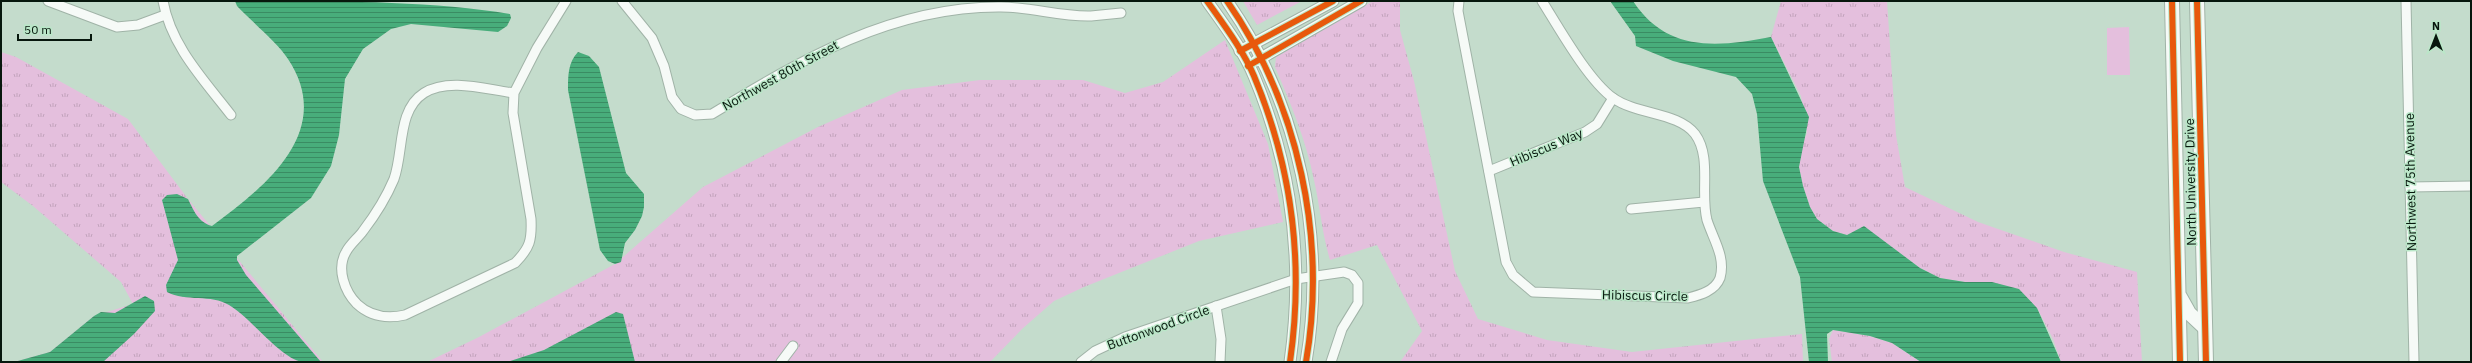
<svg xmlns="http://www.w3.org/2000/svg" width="2472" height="363" font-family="'IBM Plex Sans',sans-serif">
<defs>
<pattern id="grass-tufts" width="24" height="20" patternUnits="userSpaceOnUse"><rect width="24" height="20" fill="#e4bfdd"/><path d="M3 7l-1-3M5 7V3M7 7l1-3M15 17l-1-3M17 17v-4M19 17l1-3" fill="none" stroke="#c2a3bc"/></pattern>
<pattern id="water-rules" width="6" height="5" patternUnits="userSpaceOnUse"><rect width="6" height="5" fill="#48ad7b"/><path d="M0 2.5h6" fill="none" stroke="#3a8c63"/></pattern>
</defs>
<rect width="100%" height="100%" fill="#c4dccc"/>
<g fill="url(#grass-tufts)">
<polygon points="1243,1 1302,1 1257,25"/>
<path d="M1373 1H1400V30L1414 81 1455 271 1478 319 1547 340 1632 352 1802 334 1803 362H1400L1422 331 1377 245 1330 260C1322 233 1320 207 1314 180 1306 140 1291 104 1275 67L1276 57Z"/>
<polygon points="1781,1 1887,1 1896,135 1905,187 1978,222 2064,252 2137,272 2142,362 2061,362 2053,339 2037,308 1992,282 1965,282 1940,278 1920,268 1864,227 1847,235 1833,231 1817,219 1810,207 1803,186 1799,167 1801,147 1807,133 1801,96 1771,37"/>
<polygon points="1225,40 1268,144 1283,222 1199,241 1084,287 1054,301 1022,329 990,362 427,362 479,337 615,264 703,187 818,127 902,90 980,80 1083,80 1125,93 1163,82"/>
<polygon points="1,52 16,57 128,119 188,199 323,362 14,362 50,352 94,316 133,304 121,282 33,206 1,182"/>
<polygon points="1833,330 1870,336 1892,343 1921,362 1832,362 1829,339"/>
</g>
<polygon fill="#e4bfdd" points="2129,27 2130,75 2107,75 2107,28"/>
<g fill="url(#water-rules)">
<path d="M235 1C322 1 427 0 510 14L511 18 507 26 498 32 411 24 391 29 363 49 345 79 339 135 331 166 311 198 237 256V260L246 275 321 362C315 362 308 363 302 362 280 358 250 317 229 305 211 294 186 302 167 292L166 285 178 260 162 200 167 195 177 194 188 199C194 211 198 222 212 226 265 187 336 131 288 59 278 43 251 21 237 6Z"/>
<path d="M1610 1H1633C1667 53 1718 47 1771 37L1809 117 1799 167 1803 186 1810 207 1817 219 1833 231 1847 235 1864 226 1920 268 1940 278 1965 282H1992L2019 289 2037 308 2061 362H1921L1892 343 1870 336 1833 330 1827 334 1828 362H1809L1800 277 1763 181 1757 114 1752 94 1736 77 1673 61 1636 46 1635 36Z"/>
<path d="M578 52 589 56 599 67 626 173 644 194V207L642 216 635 230 625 243 621 262 615 264 608 261 600 250 568 90C568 76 568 62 578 52Z"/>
<polygon points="145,296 154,301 155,311 134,334 103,362 14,362 50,352 94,316 101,312 115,313"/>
<polygon points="616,312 623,314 635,362 507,362 544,350"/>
</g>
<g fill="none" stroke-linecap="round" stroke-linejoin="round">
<defs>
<g id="minor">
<polyline points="48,1 117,27 138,25 165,15"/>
<path d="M163 1C171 46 204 80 231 115"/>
<path d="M622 1 652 38 664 66 672 97 681 109 695 115 712 114C801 60 892 6 1001 7 1031 7 1061 17 1091 16 1101 15 1111 14 1121 13"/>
<path d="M1459 1 1458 11 1506 262 1513 275 1533 292 1688 298C1700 295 1715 291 1720 278 1726 257 1713 239 1707 220 1700 193 1712 157 1695 134 1678 112 1637 115 1613 98 1588 80 1559 28 1542 1"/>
<polyline points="2406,1 2414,362"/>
<path d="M514 93C488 90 449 77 424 93 397 110 404 151 394 179 386 198 376 214 363 231 358 238 350 244 346 252 336 269 345 292 357 304 371 317 387 319 405 315L515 263C530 248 532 240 531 219L513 113 514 93 537 48 566 1"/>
<polyline points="1489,171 1585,132 1597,124 1613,98"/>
<polyline points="2410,187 2471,186"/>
<polyline points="1631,209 1704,202"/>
<polyline points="1216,306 1221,339 1220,362"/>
<polyline points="781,362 793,346"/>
<polyline points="1081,362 1095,351 1125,337 1296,279 1344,272 1352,275 1358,283 1358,303 1342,329 1331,362"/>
</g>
<g id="tertiary">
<path d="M1207 1C1224 25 1243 50 1254 76 1292 167 1304 264 1290 362"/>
<path d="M1227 1C1299 104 1327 239 1306 362"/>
<polyline points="1240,51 1333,1"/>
<polyline points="1256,61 1361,1"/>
</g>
<g id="primary">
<polyline points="2172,1 2180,362"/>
<polyline points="2197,1 2206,362"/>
<polyline points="2180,297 2189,313 2205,328"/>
</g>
</defs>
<use href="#minor" stroke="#a0b3a7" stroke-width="11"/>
<use href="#tertiary" stroke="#a0b3a7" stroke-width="13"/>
<use href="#primary" stroke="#a0b3a7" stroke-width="16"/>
<use href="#minor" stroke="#f6faf7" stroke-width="9"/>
<use href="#tertiary" stroke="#f6faf7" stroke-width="11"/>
<use href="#primary" stroke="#f6faf7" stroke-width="14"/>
<defs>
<g id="cycleway">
<path d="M1207 1C1224 25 1243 50 1254 76 1292 167 1304 264 1290 362"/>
<path d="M1227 1C1299 104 1327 239 1306 362"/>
<polyline points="2172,1 2180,362"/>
<polyline points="2197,1 2206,362"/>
<polyline points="1240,51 1333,1"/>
<polyline points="1248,66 1361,1"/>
</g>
</defs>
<use href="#cycleway" stroke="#bae7c8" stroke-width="8"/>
<use href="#cycleway" stroke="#e8590c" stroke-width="6"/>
</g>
<g text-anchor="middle" stroke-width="3" stroke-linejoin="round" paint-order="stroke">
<g font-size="13" fill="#07170d" stroke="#bae7c8">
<text transform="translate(780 75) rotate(-29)" y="5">Northwest 80th Street</text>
<text transform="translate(1546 147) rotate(-23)" y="5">Hibiscus Way</text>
<text transform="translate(2190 182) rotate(-91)" y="5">North University Drive</text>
<text transform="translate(2410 182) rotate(-91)" y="5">Northwest 75th Avenue</text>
<text transform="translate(1645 295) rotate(1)" y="5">Hibiscus Circle</text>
<text transform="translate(1158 327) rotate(-20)" y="5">Buttonwood Circle</text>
</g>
</g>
<rect width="2472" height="363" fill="none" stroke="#07170d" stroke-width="4"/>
<g transform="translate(2436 36)" stroke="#bae7c8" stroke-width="3" paint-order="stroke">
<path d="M0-3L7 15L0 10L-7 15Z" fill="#07170d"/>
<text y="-6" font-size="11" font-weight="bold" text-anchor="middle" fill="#07170d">N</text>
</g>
<path d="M18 34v6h73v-6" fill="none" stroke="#07170d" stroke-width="2"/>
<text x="24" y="34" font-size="12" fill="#07170d" stroke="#bae7c8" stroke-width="3" paint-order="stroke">50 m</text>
</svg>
